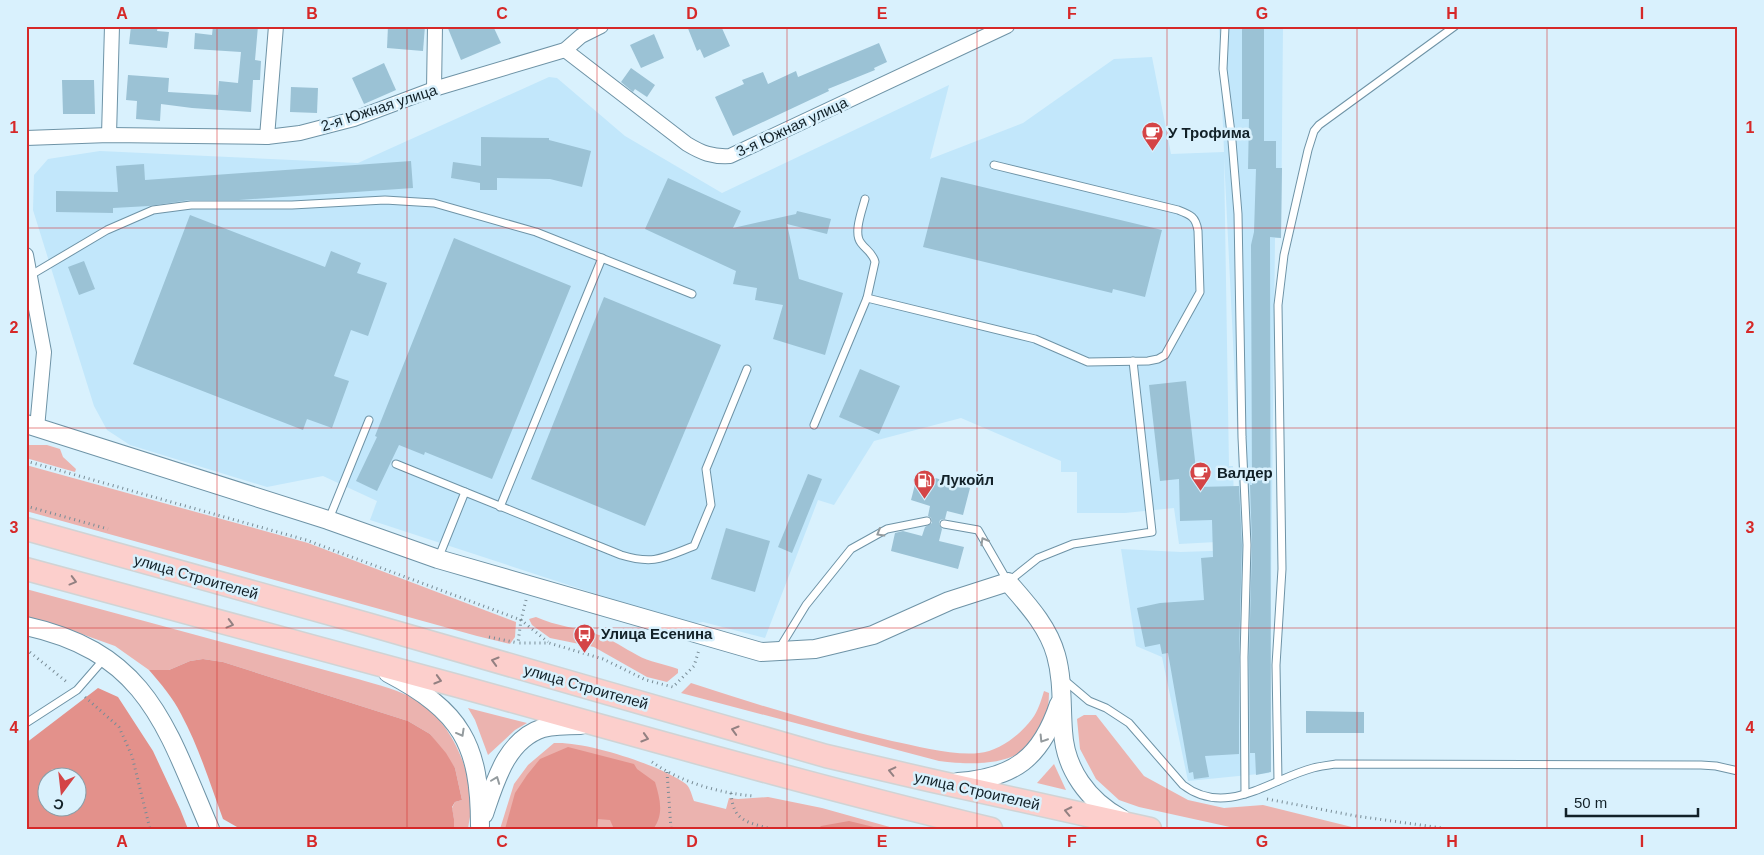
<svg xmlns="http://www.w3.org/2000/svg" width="1764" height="855" font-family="Helvetica,sans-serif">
<rect width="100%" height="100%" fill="#d9f1fd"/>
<polygon fill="#c2e7fb" points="1219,26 1283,26 1281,238 1275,238 1269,773 1188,781 1162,657 1136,646 1121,549 1181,552 1240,550 1238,444 1224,157 1229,466 1233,466 1235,541 1179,544 1174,508 1125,513 1077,513 1077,472 1061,472 1061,461 961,418 874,441 834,505 818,500 765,638 703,622 688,624 370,520 377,501 323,476 267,487 130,445 107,430 94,406 33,210 34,175 48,159 100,151 358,163 549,77 557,78 625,136 722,193 949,85 930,159 1023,123 1114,59 1152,57 1171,154 1224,152"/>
<g fill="#ebb3af">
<polygon points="26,445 47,445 60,449 63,457 76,469 75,472 26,458"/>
<polygon points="26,465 308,543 516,622 515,637 510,644 477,636 26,511"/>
<path d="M26 589 358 679C378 685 401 690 419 702 450 722 470 766 471 802 472 811 469 820 468 829H454V819L452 808 455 802 462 800 455 768 430 734 408 721 223 662 203 659 190 661 169 670H149L115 646 48 622 26 617Z"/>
<path d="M536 617C556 626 578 628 599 635 613 640 624 648 637 655 649 662 665 664 678 669V673L667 682 647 677 594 647 550 638 532 625 529 619Z"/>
<path d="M691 683C758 705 824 725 892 741 917 746 954 756 979 753 999 751 1020 735 1032 719 1038 711 1041 701 1044 691L1049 693C1048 762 996 768 939 761L681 693Z"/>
<polygon points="468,708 527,723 515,730 488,755 475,720"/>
<polygon points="1084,715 1096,715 1144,776 1188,800 1224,808 1263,805 1360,829 1239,829 1139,807 1119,800 1096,779 1080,749 1077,719"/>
<path d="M554 743C586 741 660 765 686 784 690 787 692 796 694 801L726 809 729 798 738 799 768 797 822 808 897 829H668L664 827 659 829H500L514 784 528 765Z"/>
<polygon points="1054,764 1066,790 1037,783"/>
</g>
<g fill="#e3918b" fill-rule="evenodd">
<path d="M203 659 223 662 408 721 430 734 446 753 455 768 462 800 455 802 452 807 454 819V829H238L237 827 223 819C210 784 199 747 181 714 173 698 161 684 149 670H169L190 661Z"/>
<path d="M98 688 118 697 153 751 180 809 188 829H26V743ZM48 778H78V808H48Z"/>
<path d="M568 747 634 764 637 769 655 782C660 799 664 813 654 828L614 829 610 820 598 819 596 829H505L515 793 527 775 540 759Z"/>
<polygon points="849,821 882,829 818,829 821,826"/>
</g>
<g fill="#9bc2d5">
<polygon points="131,26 158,26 157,31 169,32 167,48 129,44"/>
<polygon points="213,26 258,26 255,60 261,61 260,80 253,80 251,112 192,108 161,104 160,121 136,119 137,101 126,100 128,75 169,78 168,92 218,95 219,81 238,83 241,52 194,49 195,33 212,35"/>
<polygon points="388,26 425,26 423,51 387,48"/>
<polygon points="447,26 493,26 501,43 461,60"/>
<polygon points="687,26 721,26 730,46 704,58 700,49 697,51"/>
<polygon points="1242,28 1264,28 1264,141 1276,141 1276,168 1282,168 1281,238 1270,237 1271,772 1256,775 1255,753 1250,753 1249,657 1252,545 1250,485 1252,485 1251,245 1254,232 1256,169 1248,169 1249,119 1242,119"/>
<polygon points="654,34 664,58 641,68 630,45"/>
<polygon points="879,43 887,62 874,68 875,70 828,89 829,91 733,136 715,97 744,84 742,80 763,72 768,84 796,71 798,77"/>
<polygon points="384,63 396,90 364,104 352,78"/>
<polygon points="631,68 655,85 647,97 635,89 633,92 621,82"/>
<polygon points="62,80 94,80 95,114 63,114"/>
<polygon points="291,87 318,88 317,113 290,112"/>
<polygon points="481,137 549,138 549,140 591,151 582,187 550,179 497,178 497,190 480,190 480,183 451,178 453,162 481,166"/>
<polygon points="411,161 413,188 239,200 190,200 149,206 113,208 113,213 56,212 56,191 118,192 116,166 144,164 145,180"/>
<polygon points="941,177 1162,230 1145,297 1113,289 1112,293 923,247"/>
<polygon points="668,178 741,211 733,228 796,214 797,211 831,219 827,234 787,224 799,279 843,293 825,355 773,339 783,305 755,300 757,288 733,284 736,271 645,229"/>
<polygon points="190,215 325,267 331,251 361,263 357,273 387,283 368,336 351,330 334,376 349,381 332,428 307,419 303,430 133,364"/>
<polygon points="454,238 571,286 492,479 425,452 424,455 399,445 377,491 356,481 377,437 375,436"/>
<polygon points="84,261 95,289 79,295 68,267"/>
<polygon points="604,297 721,345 645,526 531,479"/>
<polygon points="860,369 900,386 879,434 839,417"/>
<polygon points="1186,381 1198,487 1239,486 1242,545 1239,657 1239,754 1205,756 1209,777 1194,779 1193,772 1189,773 1168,653 1162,654 1160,644 1145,647 1137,608 1160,603 1204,600 1201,558 1213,557 1212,520 1180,521 1179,479 1160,481 1149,385"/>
<polygon points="918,473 970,488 963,515 947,511 945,519 940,520 939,524 942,529 939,541 964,547 958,569 891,551 895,533 903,531 922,536 925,527 932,523 931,518 928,516 930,506 911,500"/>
<polygon points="808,474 822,479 792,553 778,547"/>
<polygon points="726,528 770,541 755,592 711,579"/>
<polygon points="1306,711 1364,712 1364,733 1306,733"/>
</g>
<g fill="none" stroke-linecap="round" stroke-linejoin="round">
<defs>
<g id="service">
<polyline points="1225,26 1223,69 1232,141 1238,214 1242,437 1247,545 1244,657 1245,794"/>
<path d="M865 199C862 211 853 233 861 243 866 250 873 253 875 262L867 298"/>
<polyline points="31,275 107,230 153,210 191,205 292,205 385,200 434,203 536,232 692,294"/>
<path d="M814 425 867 298 1035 339 1088 362 1148 361 1158 359 1165 355 1200 292 1198 231C1196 217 1191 215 1178 210L994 165"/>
<polyline points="396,464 465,492"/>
<polyline points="500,507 602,258"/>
<polyline points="329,519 369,420"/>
<polyline points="944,524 978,530 1008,582 1038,558 1073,544 1152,532 1133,361"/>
<path d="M438 559 465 492 621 555C654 565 663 558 694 546L711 505 706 469 747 369"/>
<polyline points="779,649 806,605 851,549 887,529 927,521"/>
<path d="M1063 679 1089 701 1106 708 1129 723 1183 785C1226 818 1271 779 1313 768 1321 766 1329 765 1336 764L1701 765 1716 766 1738 771"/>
<polyline points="26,723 77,690 104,659"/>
<polyline points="1278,781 1276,665 1282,569 1278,305 1284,255 1308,150 1314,131 1319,125 1455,26"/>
</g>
<g id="minor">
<path d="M565 50 687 144C702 153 712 157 730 156L1007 26"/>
<polyline points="434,89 435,26"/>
<polyline points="109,135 112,26"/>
<polyline points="267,137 276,26"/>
<polyline points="26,138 109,135 267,137 300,133 354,119 434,89 565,50 581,36 601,26"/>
<polyline points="26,255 44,352 37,428"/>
</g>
<g id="tertiary">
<path d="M26 424 328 520 438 559 761 652 815 649 873 635 949 601 1008 582C1027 604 1048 626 1056 655 1063 680 1061 705 1063 731 1065 769 1088 801 1122 819"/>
<path d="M26 626C148 653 166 727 210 829"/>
<path d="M388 673C461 711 480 744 480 826"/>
<path d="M958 782C1014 778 1041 758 1059 704"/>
<path d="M484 814C495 782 506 740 543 728 555 725 568 725 581 725"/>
</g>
<g id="primary">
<polyline points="26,529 367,624 826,756 929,780 1150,829"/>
<path d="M26 569C170 607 314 646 458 686 635 735 812 786 991 829"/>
</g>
</defs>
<use href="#service" stroke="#6e93a6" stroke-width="9"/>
<use href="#minor" stroke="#6e93a6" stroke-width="16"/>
<use href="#tertiary" stroke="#6e93a6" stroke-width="20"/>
<use href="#primary" stroke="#d0d3d4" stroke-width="25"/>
<g stroke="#788c96" stroke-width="3" stroke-dasharray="1 4" stroke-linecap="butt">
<polyline points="26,461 306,540 521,620 518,643 549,643 603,659 646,680 673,687 694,666 699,650"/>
<polyline points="26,506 108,529"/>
<polyline points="526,600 521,620 548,642"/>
<polyline points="489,637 518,643"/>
<polyline points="26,649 68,683"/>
<polyline points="85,697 119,727 132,756 150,829"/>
<path d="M652 762C680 782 719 793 753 796"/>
<polyline points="667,772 671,829"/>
<path d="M731 793C733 822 748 822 771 829"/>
<polyline points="1267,799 1356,816 1449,829"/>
</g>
<use href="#service" stroke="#fff" stroke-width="7"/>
<use href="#minor" stroke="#fff" stroke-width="14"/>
<use href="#tertiary" stroke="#fff" stroke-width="18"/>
<use href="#primary" stroke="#fccfcc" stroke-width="22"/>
</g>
<defs><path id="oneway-chevron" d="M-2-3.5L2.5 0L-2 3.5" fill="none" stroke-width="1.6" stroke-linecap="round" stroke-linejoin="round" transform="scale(1.25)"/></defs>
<g stroke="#949b9e">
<use href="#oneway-chevron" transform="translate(880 533) rotate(150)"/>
<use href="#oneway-chevron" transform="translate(984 541) rotate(-120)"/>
<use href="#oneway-chevron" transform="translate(461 733) rotate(61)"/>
<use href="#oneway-chevron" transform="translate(1043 739) rotate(122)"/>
<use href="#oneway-chevron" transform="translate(496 780) rotate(-69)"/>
</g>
<g stroke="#938182">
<use href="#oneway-chevron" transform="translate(73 581) rotate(15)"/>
<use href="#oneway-chevron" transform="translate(230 624) rotate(15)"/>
<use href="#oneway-chevron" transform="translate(495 661) rotate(-164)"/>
<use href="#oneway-chevron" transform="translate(438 680) rotate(16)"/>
<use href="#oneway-chevron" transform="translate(735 730) rotate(-164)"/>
<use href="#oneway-chevron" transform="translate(645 738) rotate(17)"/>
<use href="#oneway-chevron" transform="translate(892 771) rotate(-167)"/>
<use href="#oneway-chevron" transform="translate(1068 811) rotate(-168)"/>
</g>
<path fill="none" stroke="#d62828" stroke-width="1" stroke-opacity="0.55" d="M217 26V829M407 26V829M597 26V829M787 26V829M977 26V829M1167 26V829M1357 26V829M1547 26V829M26 228H1738M26 428H1738M26 628H1738"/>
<defs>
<symbol id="cafe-pin" viewBox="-11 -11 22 30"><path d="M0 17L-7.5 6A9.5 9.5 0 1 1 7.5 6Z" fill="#d44446" stroke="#d9f1fd"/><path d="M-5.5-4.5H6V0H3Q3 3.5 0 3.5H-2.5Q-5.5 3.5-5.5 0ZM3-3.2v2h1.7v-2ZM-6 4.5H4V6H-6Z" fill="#fff"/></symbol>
<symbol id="fuel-pin" viewBox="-11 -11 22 30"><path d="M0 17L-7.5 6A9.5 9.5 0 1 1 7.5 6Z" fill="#d44446" stroke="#d9f1fd"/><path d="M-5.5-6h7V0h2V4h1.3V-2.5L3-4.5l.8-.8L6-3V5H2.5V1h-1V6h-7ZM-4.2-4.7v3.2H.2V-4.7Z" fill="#fff"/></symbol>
<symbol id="bus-pin" viewBox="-11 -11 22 30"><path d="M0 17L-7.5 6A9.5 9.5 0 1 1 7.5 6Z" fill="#d44446" stroke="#d9f1fd"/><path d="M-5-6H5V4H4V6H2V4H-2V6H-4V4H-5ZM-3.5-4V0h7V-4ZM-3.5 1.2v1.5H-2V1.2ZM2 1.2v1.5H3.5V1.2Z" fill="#fff"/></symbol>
</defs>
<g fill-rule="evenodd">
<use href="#cafe-pin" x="1140" y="120" width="25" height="34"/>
<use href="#cafe-pin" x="1188" y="460" width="25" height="34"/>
<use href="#fuel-pin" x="912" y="468" width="25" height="34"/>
<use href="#bus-pin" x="572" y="622" width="25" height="34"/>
</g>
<g text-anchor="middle" stroke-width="5" stroke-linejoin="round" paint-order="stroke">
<g font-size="15" fill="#122128" stroke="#d9f1fd">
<text transform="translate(379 108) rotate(-18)" y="5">2-я Южная улица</text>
<text transform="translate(792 127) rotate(-25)" y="5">3-я Южная улица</text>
<text transform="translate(196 577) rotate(16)" y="5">улица Строителей</text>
<text transform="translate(586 687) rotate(16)" y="5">улица Строителей</text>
<text transform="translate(977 791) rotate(13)" y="5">улица Строителей</text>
</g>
<g font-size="15" font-weight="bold" fill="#122128" stroke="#d9f1fd" text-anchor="start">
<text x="1168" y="138">У Трофима</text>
<text x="1217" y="478">Валдер</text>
<text x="940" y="485">Лукойл</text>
<text x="601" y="639">Улица Есенина</text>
</g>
</g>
<rect width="1764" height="855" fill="none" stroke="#d9f1fd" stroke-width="55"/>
<g transform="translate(62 792) rotate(195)"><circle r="24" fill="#d9f1fd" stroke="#899ea8"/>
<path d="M0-4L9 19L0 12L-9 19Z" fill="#d44446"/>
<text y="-8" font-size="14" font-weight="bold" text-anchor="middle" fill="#122128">С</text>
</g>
<path d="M1566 808v8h132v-8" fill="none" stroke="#122128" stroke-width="2.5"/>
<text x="1574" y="808" font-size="15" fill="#122128" stroke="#d9f1fd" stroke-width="4" paint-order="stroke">50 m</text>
<rect x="28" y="28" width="1708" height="800" fill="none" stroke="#d62828" stroke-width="2"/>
<g font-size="16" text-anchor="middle" font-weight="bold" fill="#d62828">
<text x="122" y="19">A</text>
<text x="312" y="19">B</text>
<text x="502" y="19">C</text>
<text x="692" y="19">D</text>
<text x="882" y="19">E</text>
<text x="1072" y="19">F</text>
<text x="1262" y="19">G</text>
<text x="1452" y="19">H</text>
<text x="1642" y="19">I</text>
<text x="14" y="133">1</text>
<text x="1750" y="133">1</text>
<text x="14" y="333">2</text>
<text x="1750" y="333">2</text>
<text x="14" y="533">3</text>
<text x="1750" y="533">3</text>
<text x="14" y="733">4</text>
<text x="1750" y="733">4</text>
<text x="122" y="847">A</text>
<text x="312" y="847">B</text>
<text x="502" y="847">C</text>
<text x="692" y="847">D</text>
<text x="882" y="847">E</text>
<text x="1072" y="847">F</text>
<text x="1262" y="847">G</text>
<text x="1452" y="847">H</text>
<text x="1642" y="847">I</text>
</g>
</svg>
